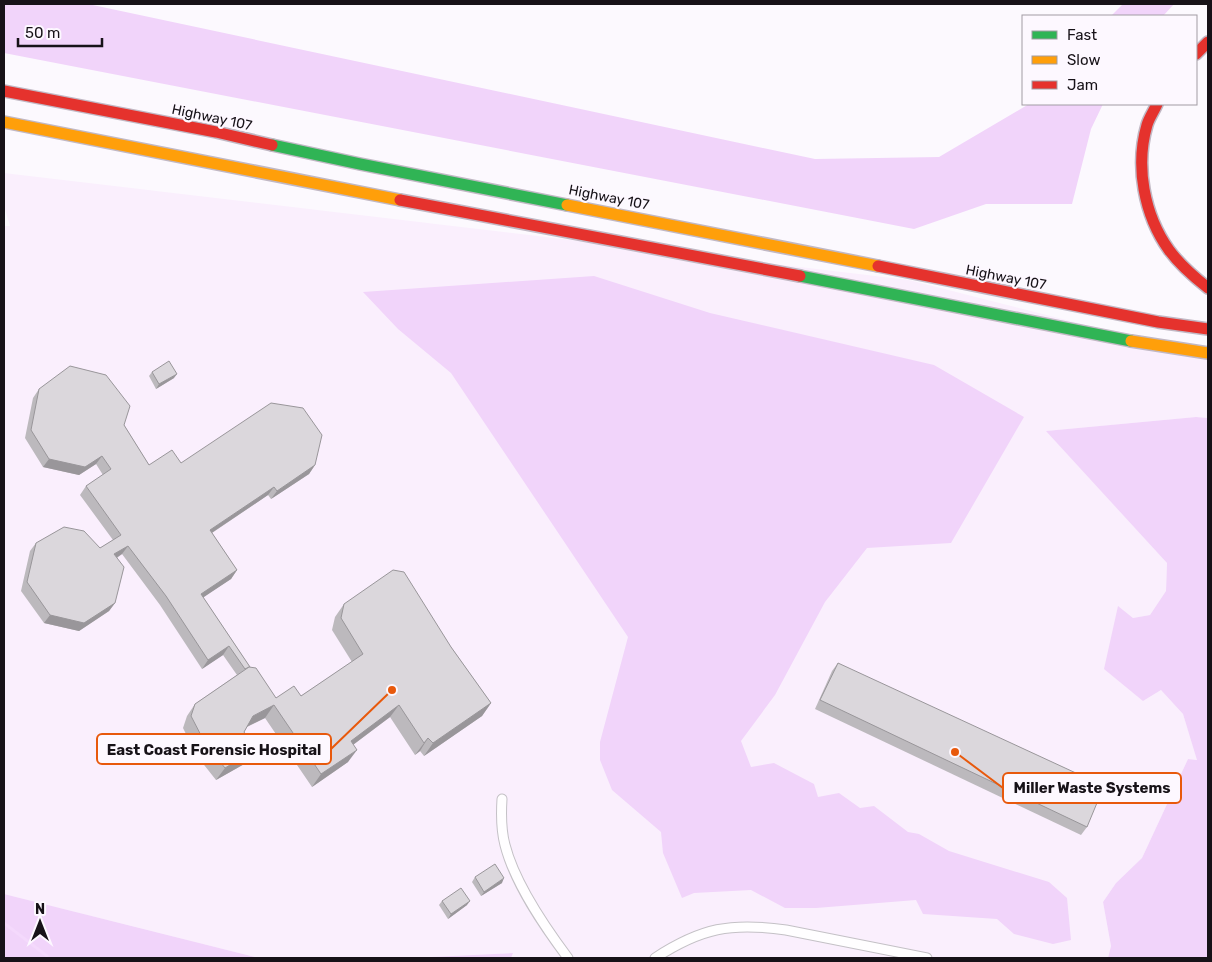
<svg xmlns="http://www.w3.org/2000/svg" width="1212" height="962" font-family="Rubik,sans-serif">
<rect width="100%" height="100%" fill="#fcf9fe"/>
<polygon fill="#faeffd" points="4,173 909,280 1169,346 1208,346 1208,418 1196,417 1047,431 1167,563 1166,591 1150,615 1133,618 1119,607 1143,701 1161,690 1183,714 1198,760 1188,759 1142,858 1116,883 1103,902 1111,946 1108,958 511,958 513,953 410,958 259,958 4,894 4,226 10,226 4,206"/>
<g fill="#f1d4fa">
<polygon points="4,4 88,4 815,159 939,157 1029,104 1103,104 1091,129 1072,204 986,204 914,229 4,53"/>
<polygon points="1123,4 1174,4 1163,16 1111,16"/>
<polygon points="594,276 710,313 934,365 1024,417 951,543 867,548 825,602 775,695 741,741 751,767 774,763 814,784 818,797 839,793 860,808 874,806 908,832 919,834 949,851 1049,882 1067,898 1071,940 1053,944 1014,934 997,919 923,914 916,900 816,908 785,908 751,890 694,893 682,898 663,853 661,832 612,790 600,760 600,742 628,637 451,373 398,329 363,292"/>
<polygon points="1196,417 1208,418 1208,958 1108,958 1111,946 1103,902 1116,883 1142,858 1188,759 1197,760 1183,714 1161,690 1143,701 1104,669 1118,606 1133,618 1150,615 1166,591 1167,563 1046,431"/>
<polygon points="4,894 259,958 4,958"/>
<polygon points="513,953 511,958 410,958"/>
</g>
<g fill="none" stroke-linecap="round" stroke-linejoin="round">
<polyline stroke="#f4d9fc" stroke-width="3" points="4,923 47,956 47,958"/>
<defs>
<g id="street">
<path d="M502 799C501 815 501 830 505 845 515 884 544 926 568 958"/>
<path d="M655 958C701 928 731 922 786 930L927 958"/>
</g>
<g id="fast">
<polyline points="272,145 360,164 567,205"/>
<polyline points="800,276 1131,341"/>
</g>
<g id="slow">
<polyline points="4,122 400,200"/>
<polyline points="567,205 878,266"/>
<polyline points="1131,341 1208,353"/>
</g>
<g id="jam">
<polyline points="1196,54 1208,42"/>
<polyline points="4,91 216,132 272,145"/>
<path d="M1157 104C1154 111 1149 118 1147 125 1135 166 1144 215 1169 250 1180 265 1194 277 1208 288"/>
<polyline points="400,200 800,276"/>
<polyline points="878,266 1158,322 1208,329"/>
</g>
</defs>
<use href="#street" stroke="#c4c1c6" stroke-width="11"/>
<use href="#fast" stroke="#c1b8c4" stroke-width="14"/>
<use href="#slow" stroke="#c1b8c4" stroke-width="14"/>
<use href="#jam" stroke="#c1b8c4" stroke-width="14"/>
<use href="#street" stroke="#fffeff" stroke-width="9"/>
<use href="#fast" stroke="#30b455" stroke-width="11"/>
<use href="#slow" stroke="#ff9f0a" stroke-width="11"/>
<use href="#jam" stroke="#e5322d" stroke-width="11"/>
</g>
<g fill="#bcb9bd">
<polygon points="152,372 174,378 156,389 149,376"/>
<polygon points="39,389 124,425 149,465 181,463 315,465 309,474 271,499 268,495 212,533 237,570 231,579 203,597 250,667 276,698 301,696 352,662 332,630 335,617 344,604 451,647 491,703 482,716 424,756 420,751 415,755 390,717 353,745 348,762 312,787 265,718 247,727 244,732 246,763 216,780 197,756 183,728 187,716 195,704 237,675 223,655 202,669 160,605 122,554 117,558 115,603 109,611 79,631 44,623 21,591 30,551 36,543 100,548 113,540 80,495 86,486 103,475 96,464 79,475 43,467 25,438 33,398"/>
<polygon points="838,663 1087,827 1081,835 815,709 832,671"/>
<polygon points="475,877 502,883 481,896 472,882"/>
<polygon points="442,901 467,905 448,919 439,905"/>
</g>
<g fill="#99969a">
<polygon points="177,374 174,378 156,389 159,384"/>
<polygon points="102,456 96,464 79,475 43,467 49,459"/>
<polygon points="315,465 309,474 271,499 277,491"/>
<polygon points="274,487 268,495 204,538 210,530"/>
<polygon points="128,546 122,554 108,563 114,554"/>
<polygon points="237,570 231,579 195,603 201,594"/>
<polygon points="115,603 109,611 79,631 44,623 50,615"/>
<polygon points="229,646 223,655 202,669 208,660"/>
<polygon points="491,703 482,716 424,756 433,743"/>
<polygon points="274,705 265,718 244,728 253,716"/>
<polygon points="399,705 390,717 342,753 351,741"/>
<polygon points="428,738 420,751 415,755 424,743"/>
<polygon points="255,750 246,763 216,780 225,768"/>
<polygon points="357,750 348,762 312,787 321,774"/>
<polygon points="504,878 502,883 481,896 484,892"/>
<polygon points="470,901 467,905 448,919 451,914"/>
</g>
<g fill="#dbd7dc" stroke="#99969a">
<polygon points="169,361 177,374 159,384 152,372"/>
<polygon points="70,366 106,375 130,406 124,425 149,465 172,450 181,463 271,403 303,408 322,435 315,465 277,491 274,487 210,530 237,570 201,594 250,667 249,667 245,669 229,646 208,660 166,596 128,546 114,554 124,567 115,603 84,623 50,615 27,582 36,543 64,527 84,531 100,548 121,535 86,486 111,469 102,456 85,467 49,459 31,430 39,389"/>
<polygon points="393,570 404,572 451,647 491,703 433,743 428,738 424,743 399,705 351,741 357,750 321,774 274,705 253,716 244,732 255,750 225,768 205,743 191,716 195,704 249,667 256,668 276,698 294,686 301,696 363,654 341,618 344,604"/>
<polygon points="838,663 1104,786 1087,827 820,700"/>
<polygon points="495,864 504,878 484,892 475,877"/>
<polygon points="461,888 470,901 451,914 442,901"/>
</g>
<g text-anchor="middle" stroke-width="4.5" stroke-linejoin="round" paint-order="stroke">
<g font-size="14" fill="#171218" stroke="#fdf8ff">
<text transform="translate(212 117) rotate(12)" y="5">Highway 107</text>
<text transform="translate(609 197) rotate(11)" y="5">Highway 107</text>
<text transform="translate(1006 277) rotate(11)" y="5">Highway 107</text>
</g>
</g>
<path fill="none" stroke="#e8590c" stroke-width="2" d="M392 690L331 749M955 752L1003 788"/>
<g fill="#e8590c" stroke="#fdf8ff" stroke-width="2">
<circle cx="392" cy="690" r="5"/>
<circle cx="955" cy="752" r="5"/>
</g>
<g fill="#fdf8ff" stroke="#e8590c" stroke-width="2">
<rect x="97" y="734" width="234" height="30" rx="5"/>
<rect x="1003" y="773" width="178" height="30" rx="5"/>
</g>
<g font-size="15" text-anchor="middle" font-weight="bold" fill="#171218">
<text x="214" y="755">East Coast Forensic Hospital</text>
<text x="1092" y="793">Miller Waste Systems</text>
</g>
<rect width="1212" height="962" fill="none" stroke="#171218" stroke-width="10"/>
<rect x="1022" y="15" width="175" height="90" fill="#fdf8ff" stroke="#a19ca3"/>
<rect x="1032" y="31" width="25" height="8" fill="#30b455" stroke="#a19ca3"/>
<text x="1067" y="40" font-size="15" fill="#171218">Fast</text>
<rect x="1032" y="56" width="25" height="8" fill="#ff9f0a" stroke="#a19ca3"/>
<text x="1067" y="65" font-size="15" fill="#171218">Slow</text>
<rect x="1032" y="81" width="25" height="8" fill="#e5322d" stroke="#a19ca3"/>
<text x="1067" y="90" font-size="15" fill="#171218">Jam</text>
<g transform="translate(40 922)" stroke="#fdf8ff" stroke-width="4" paint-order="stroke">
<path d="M0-4L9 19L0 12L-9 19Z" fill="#171218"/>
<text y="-8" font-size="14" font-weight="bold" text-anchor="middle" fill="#171218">N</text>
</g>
<path d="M18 38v8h84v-8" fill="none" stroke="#171218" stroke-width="2.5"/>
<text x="25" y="38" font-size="15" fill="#171218" stroke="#fdf8ff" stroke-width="4" paint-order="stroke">50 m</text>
</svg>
